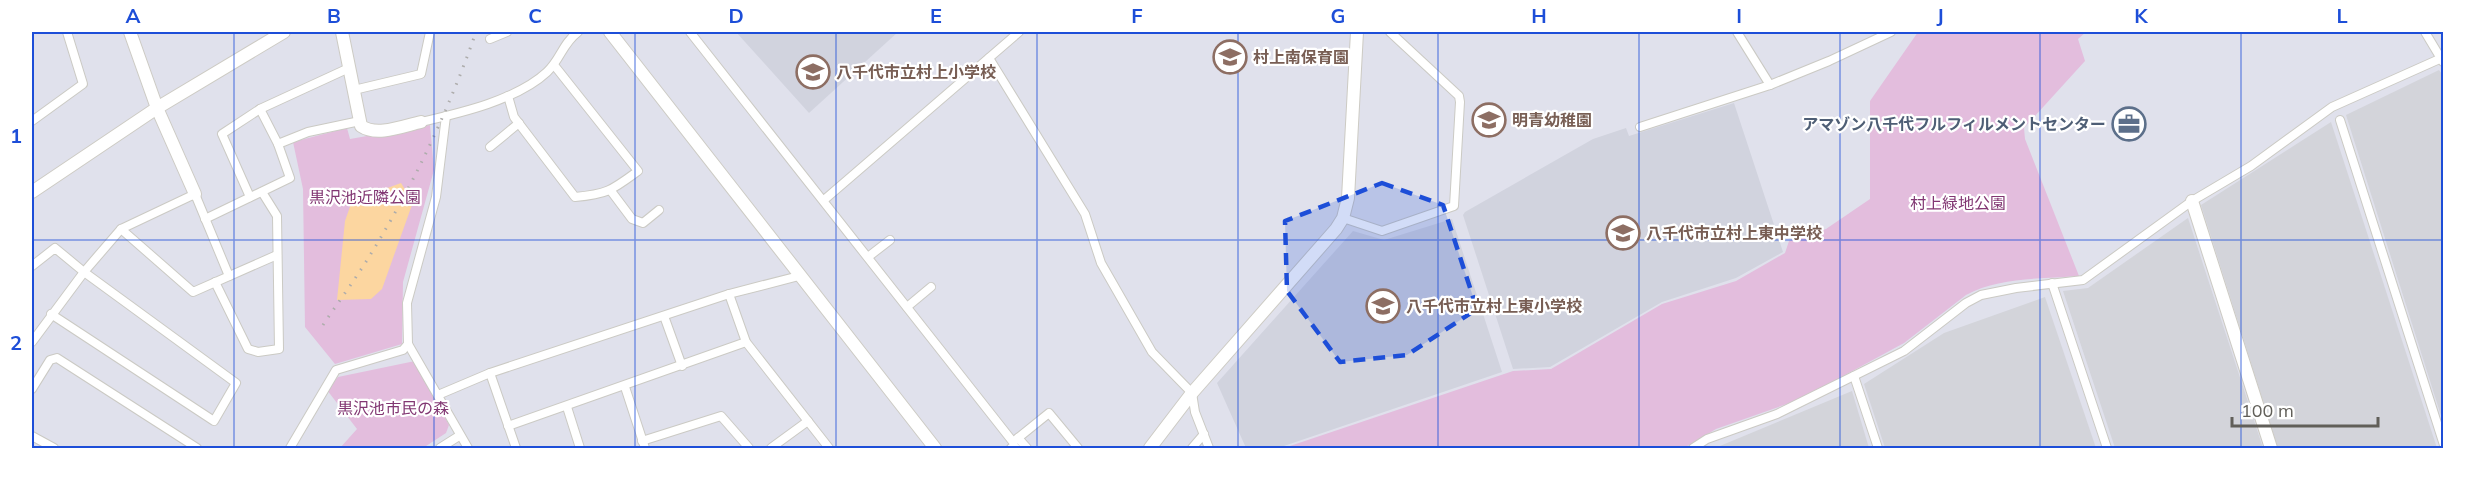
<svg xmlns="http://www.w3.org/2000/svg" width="2475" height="480" font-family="Mulish,'Noto Sans JP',sans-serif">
<rect width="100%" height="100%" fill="#e0e1ec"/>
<g fill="#d3d4da">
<polygon points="2439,70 2444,77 2443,422 2346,115"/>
<polygon points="2331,122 2437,448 2278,448 2201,205"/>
<polygon points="2188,218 2263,448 2115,448 2063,291 2088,288"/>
<polygon points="2045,297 2096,448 1885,448 1864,384 1944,333"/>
<polygon points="1852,391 1869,448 1715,448"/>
</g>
<g fill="#d1d3de">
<polygon points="736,32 898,32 809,113"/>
<polygon points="1734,103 1783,252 1736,278 1662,302 1550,367 1513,369 1463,215 1465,212 1593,139 1626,128 1629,136"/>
<polygon points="1452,219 1502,372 1278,448 1246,448 1217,383 1353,231 1384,240"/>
</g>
<g fill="#e3bddd">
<path d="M1918 32H2086L2078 39 2085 61 2024 128 2025 139 2079 276C2042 279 1999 277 1966 295L1904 343 1801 399 1716 429 1684 448H1284L1513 371 1551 369 1662 304 1736 281 1785 253 1789 241 1826 229 1870 199V101Z"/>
<polygon points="430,125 434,170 403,282 402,344 335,364 305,327 303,189 293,142 347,128 350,139"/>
<polygon points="415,361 449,425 446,433 423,448 340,448 357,429 327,390 338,377"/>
</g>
<polygon fill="#fcd6a0" points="401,183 413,202 382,289 371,299 337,300 345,221 352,201"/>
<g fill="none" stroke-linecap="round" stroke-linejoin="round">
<defs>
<g id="street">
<polyline points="690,32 1013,442 1049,413 1078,448"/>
<polyline points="1737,32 1770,85"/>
<polyline points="2425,32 2443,62"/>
<polyline points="490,39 507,32"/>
<polyline points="989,58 1085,214 1101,263 1152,352 1192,393 1195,412 1209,448"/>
<polyline points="354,90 421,74 430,32"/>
<path d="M508 96 514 117 575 197C608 194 612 190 638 171L554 65"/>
<polyline points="446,116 436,197 407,303 408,344 468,448"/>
<polyline points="2340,120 2444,445"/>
<polyline points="32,121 83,84 67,32"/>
<path d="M421 122C460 113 517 100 547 72 561 59 562 44 578 32"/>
<polyline points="1640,127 1770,85 1829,61 1891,32"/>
<polyline points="278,144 308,132 360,121"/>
<polyline points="490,147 519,123"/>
<polyline points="611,191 632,219 643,223 659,210"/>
<polyline points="250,197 222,134 260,109 349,68"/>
<polyline points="824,200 1019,32"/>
<polyline points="1343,218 1382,231 1454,206 1460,102 1459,96 1390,32"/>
<polyline points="205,219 290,178 278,144 260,109"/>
<polyline points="121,229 193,292 277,255"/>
<polyline points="868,257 890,240"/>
<polyline points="32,266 55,248 84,272 236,383 214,421 51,314"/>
<polyline points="215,282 248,349 258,352 279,349 277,216 262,192"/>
<polyline points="2052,283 2107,448"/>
<polyline points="729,294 746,342 829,448"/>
<polyline points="907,307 931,287"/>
<polyline points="664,316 682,366"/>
<polyline points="32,342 84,272 121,229 195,194 229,276"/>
<polyline points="490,373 516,448"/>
<polyline points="1854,376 1878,448"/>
<polyline points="625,387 645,448"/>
<polyline points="32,389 50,360 57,358 197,448"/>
<polyline points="438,395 490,373 729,294 799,276"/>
<polyline points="567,407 580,448"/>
<polyline points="508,426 746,342"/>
<polyline points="32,436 54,448"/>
<polyline points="1018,438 1027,448"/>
<polyline points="642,441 721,416 749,448"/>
<polyline points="290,448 336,370 403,350 408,344"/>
<polyline points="440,448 459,436"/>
<polyline points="771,448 808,421"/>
<polyline points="1011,448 1014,446 1016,448"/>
<polyline points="1192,448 1204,434"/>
<polyline points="1693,448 1707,439 1777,414 1904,351 1966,303 1981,295 2016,288 2083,280 2192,201 2251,166 2332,107 2444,57"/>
</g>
<g id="secondary">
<polyline points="130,32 157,108 195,194"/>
<path d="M342 32 361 126C377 137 403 126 421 122"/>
<polyline points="610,32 935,448"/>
<polyline points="32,192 157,108 284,32"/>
<polyline points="2192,201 2271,448"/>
<polyline points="1150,448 1192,393 1336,229 1343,218 1348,198 1357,32"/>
</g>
</defs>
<use href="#street" stroke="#cbcac4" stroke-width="10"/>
<use href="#secondary" stroke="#cdcbc4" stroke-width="14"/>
<use href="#street" stroke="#fff" stroke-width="8"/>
<use href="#secondary" stroke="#fff" stroke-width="12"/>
<path stroke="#adacab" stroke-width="3" stroke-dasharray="1.5 8" stroke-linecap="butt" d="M323 325C339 301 357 277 372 252 415 182 449 109 476 32"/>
</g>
<path fill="#1d4ed8" fill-opacity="0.2" stroke="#1d4ed8" stroke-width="4.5" stroke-dasharray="12 8" stroke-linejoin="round" d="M1382 183 1443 205 1477 309 1407 355 1340 362 1287 291 1285 221Z"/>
<path fill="none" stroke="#1d4ed8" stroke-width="1.5" stroke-opacity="0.55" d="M234 32V448M434 32V448M635 32V448M836 32V448M1037 32V448M1238 32V448M1438 32V448M1639 32V448M1840 32V448M2040 32V448M2241 32V448M32 240H2444"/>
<defs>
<symbol id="school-ring" viewBox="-11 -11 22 22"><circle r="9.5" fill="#fff" stroke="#8d6e63" stroke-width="1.5"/><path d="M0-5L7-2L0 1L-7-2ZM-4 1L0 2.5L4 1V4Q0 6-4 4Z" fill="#8d6e63"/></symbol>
<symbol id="office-ring" viewBox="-11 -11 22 22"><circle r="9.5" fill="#fff" stroke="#5c6f8a" stroke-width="1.5"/><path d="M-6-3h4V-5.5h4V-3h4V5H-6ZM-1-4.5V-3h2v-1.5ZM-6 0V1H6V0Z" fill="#5c6f8a"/></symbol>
</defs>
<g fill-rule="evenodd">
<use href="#school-ring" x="1211" y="38" width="38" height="38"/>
<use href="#school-ring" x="794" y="53" width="38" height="38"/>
<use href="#school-ring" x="1470" y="101" width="38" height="38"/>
<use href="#office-ring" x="2110" y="105" width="38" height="38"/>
<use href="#school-ring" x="1604" y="214" width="38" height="38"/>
<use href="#school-ring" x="1364" y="287" width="38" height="38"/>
</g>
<g text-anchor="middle" stroke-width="4.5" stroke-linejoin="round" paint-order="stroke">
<g font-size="16" font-weight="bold" fill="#785e54" stroke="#fff" text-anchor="start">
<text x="1253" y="63">村上南保育園</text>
<text x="836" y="78">八千代市立村上小学校</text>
<text x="1512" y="126">明青幼稚園</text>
<text x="1646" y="239">八千代市立村上東中学校</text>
<text x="1406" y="312">八千代市立村上東小学校</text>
</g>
<g font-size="16" font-weight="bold" fill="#4e5e75" stroke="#fff" text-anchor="end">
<text x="2106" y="130">アマゾン八千代フルフィルメントセンター</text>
</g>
<g font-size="16" fill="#823773" stroke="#fff">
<text x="365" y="203">黒沢池近隣公園</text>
<text x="1958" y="209">村上緑地公園</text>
<text x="393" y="414">黒沢池市民の森</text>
</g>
</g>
<rect width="2475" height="480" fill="none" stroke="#ffffff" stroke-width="66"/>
<path d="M2232 417v9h146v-9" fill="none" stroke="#615f59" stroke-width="3"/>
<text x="2241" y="417" font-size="18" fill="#615f59" stroke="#ffffff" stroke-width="4.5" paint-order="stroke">100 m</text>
<rect x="33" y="33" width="2409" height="414" fill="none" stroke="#1d4ed8" stroke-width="2"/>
<g font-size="20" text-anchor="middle" font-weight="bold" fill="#1d4ed8">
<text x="133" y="23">A</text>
<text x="334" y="23">B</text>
<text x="535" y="23">C</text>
<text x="736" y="23">D</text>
<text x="936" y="23">E</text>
<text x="1137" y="23">F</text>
<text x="1338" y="23">G</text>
<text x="1539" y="23">H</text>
<text x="1739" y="23">I</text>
<text x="1940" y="23">J</text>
<text x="2141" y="23">K</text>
<text x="2342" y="23">L</text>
<text x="16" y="143">1</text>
<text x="16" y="350">2</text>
</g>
</svg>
